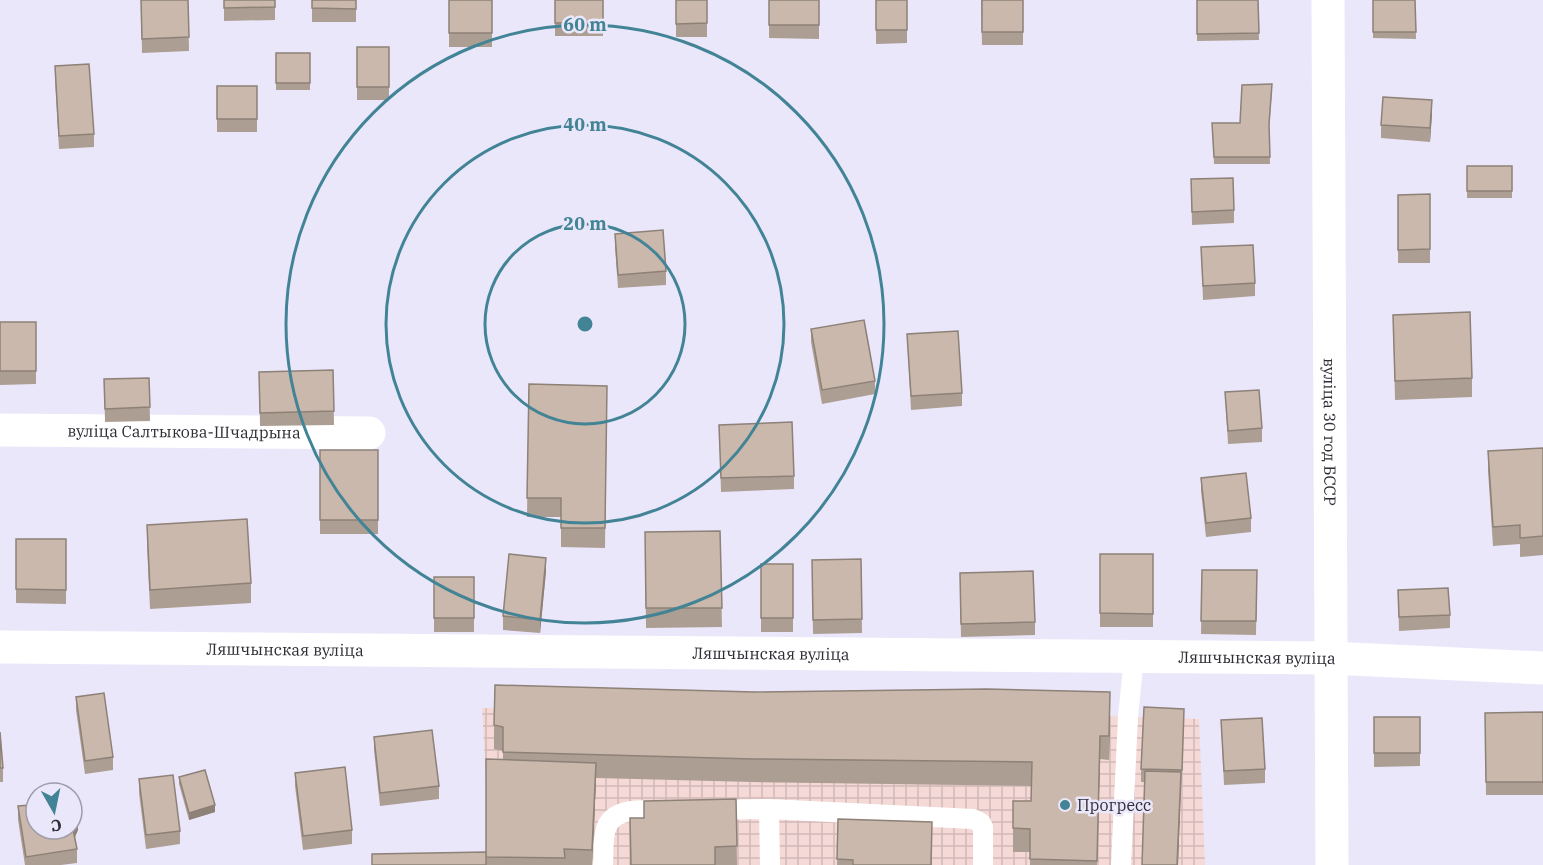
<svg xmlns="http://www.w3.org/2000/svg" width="1543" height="865" font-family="'IBM Plex Serif',serif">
<defs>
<pattern id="industrial-grid" width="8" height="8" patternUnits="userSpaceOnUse" patternTransform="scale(1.5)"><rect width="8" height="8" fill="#f4d9d6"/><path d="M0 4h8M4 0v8" fill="none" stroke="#d2bab8"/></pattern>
</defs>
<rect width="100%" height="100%" fill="#ebe7fb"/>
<polygon fill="url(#industrial-grid)" points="482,708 1110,716 1199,719 1205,865 486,865 486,778"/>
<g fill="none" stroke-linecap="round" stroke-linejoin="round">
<g stroke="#fff" stroke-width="20">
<polyline points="769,809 973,819 981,823 983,827 983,865"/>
<polyline points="711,810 769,809 770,865"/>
<path d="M603 865C604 854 602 837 607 826 617 805 651 811 669 811"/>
<polyline points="1121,865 1128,717 1134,657"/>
</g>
<g stroke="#fff" stroke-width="33">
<path id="s1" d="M1328 0 1332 865"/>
<path id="s2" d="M0 430 369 433"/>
<path id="s3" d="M0 647 1330 658 1543 668"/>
</g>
</g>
<g fill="#ad9e93">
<polygon points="141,0 188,0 189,51 142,53"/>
<polygon points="224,0 275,0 275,20 224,21"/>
<rect x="312" y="0" width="44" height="22"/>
<rect x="449" y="0" width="43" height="47"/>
<rect x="555" y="0" width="48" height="36"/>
<rect x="676" y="0" width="31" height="37"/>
<polygon points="769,0 819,0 819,39 769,38"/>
<polygon points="876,0 907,0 907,43 876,44"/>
<polygon points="981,0 1023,0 1023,45 982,45"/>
<polygon points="1197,0 1258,0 1259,40 1197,41"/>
<polygon points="1373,0 1415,0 1416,39 1373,38"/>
<rect x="357" y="47" width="32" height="53"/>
<rect x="276" y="53" width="34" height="37"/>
<polygon points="55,66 94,134 94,147 59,149 55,79"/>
<rect x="217" y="86" width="40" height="46"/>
<polygon points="1272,91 1269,129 1270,164 1214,164 1212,123 1240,123"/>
<polygon points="1432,113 1430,142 1381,138 1381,125"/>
<rect x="1467" y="166" width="45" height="32"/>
<polygon points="1191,179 1234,210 1234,223 1192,225"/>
<polygon points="1430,194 1430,263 1398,263 1398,195"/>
<polygon points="615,234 666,271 666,285 618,288 615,247"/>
<polygon points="1201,247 1255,283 1255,296 1203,300"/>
<polygon points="1393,315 1472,378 1472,397 1395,400"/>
<polygon points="0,322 36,322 36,384 0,385"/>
<polygon points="811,329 875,381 875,394 822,404 811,342"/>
<polygon points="907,334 962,393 962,406 911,410"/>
<polygon points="333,370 334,425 260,426 259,372"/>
<polygon points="149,378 150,421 105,422 104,379"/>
<polygon points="529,384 607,386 605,548 561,547 561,517 527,517"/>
<polygon points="1225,392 1262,428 1262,442 1228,444"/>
<polygon points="719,425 794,476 794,489 721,492"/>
<polygon points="1543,448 1543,555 1520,557 1520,544 1493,546 1488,471 1488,451"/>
<rect x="320" y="450" width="58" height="84"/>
<polygon points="1201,478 1251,518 1251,532 1206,537 1201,491"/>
<polygon points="147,525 251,583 251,603 150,609 147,544"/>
<polygon points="720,531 722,627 646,628 645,532"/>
<polygon points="16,539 66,539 66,604 16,603"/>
<rect x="1100" y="554" width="53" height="73"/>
<polygon points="861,559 862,633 813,634 812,560"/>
<rect x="761" y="564" width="32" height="68"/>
<polygon points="1202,570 1257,570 1256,635 1201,634"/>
<polygon points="546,571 540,633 503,630 503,616"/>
<rect x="434" y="577" width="40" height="55"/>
<polygon points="960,587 1035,622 1035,635 961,637"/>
<polygon points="1398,590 1450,615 1450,628 1399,631"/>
<polygon points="76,697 113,757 113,770 85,774 76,710"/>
<polygon points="1543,712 1543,795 1486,795 1485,713"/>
<polygon points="1110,716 1109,760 1100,759 1097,865 1030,865 1030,852 1013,852 1013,801 1031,801 1032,786 753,782 596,778 592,865 372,865 486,852 503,760 503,751 494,749 494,725"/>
<polygon points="1374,717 1420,717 1420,766 1374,767"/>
<polygon points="1221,720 1265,769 1265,783 1224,785"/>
<polygon points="1184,722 1178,865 1142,865 1145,782 1141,782 1141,769"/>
<polygon points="0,732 3,768 3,782 0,782"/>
<polygon points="374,737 439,786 439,799 380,806 374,750"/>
<polygon points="295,773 352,830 352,844 303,850 295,786"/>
<polygon points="179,777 215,812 189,820 179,784"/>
<polygon points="139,779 180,831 180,844 146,849 139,793"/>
<polygon points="736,799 737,865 630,865 630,818 644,818"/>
<polygon points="31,805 78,830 74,838 77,849 77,863 61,865 25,865 18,820 18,806"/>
<polygon points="838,819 932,842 932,865 837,865"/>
</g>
<g fill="#8d8178">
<polygon points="1432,100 1432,113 1430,142 1430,128"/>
<polygon points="546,558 546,571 540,633 540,620"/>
<polygon points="1110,692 1110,716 1109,760 1109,736"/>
<polygon points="1100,736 1100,759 1097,865"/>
<polygon points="596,763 596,782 592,865 592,850"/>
<polygon points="1181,772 1178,865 1177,865"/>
<polygon points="215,805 215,812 189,820 189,813"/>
<polygon points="78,817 78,830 73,842 73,829"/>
</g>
<g fill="#c9b8ab" stroke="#8d8178" stroke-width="1.5">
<polygon points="141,0 188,0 189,37 142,39"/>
<polygon points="224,0 275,0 275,7 224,8"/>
<polygon points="312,0 356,0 356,9 312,8"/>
<rect x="449" y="0" width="43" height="33"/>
<rect x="555" y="0" width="48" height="23"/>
<polygon points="676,0 707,0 707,23 676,24"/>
<rect x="769" y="0" width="50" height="25"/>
<rect x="876" y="0" width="31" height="30"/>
<rect x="982" y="0" width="41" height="32"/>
<polygon points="1197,0 1258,0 1259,33 1197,34"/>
<polygon points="1373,0 1415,0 1416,32 1373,32"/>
<rect x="357" y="47" width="32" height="40"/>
<rect x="276" y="53" width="34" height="30"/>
<polygon points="89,64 94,134 59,136 55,66"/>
<polygon points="1272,84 1269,124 1270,157 1214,157 1212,123 1240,123 1242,85"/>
<rect x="217" y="86" width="40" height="33"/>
<polygon points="1383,97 1432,100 1430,128 1381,125"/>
<rect x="1467" y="166" width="45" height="25"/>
<polygon points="1233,178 1234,210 1192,212 1191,179"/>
<polygon points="1430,194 1430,249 1398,250 1398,195"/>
<polygon points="663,230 666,271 618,275 615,234"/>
<polygon points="1253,245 1255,283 1203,286 1201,247"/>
<polygon points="1470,312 1472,378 1395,381 1393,315"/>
<polygon points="864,320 875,381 822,390 811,329"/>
<rect x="0" y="322" width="36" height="49"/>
<polygon points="958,331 962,393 911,396 907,334"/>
<polygon points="333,370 334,411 260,413 259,372"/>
<polygon points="149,378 150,407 105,409 104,379"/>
<polygon points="529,384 607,386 605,528 561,528 561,498 527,498"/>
<polygon points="1259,390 1262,428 1228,431 1225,392"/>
<polygon points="792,422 794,476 721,478 719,425"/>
<polygon points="1543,448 1543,536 1520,538 1520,525 1493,527 1488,451"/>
<rect x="320" y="450" width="58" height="70"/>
<polygon points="1246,473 1251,518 1206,523 1201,478"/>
<polygon points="247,519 251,583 150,590 147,525"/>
<polygon points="720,531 722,608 646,608 645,532"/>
<polygon points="16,539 66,539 66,590 16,589"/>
<polygon points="509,554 546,558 540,620 503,616"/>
<polygon points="1100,554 1153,554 1153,614 1100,613"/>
<polygon points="861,559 862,619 813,620 812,560"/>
<rect x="761" y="564" width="32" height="54"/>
<polygon points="1202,570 1257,570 1256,621 1201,621"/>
<polygon points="1033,571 1035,622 961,624 960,573"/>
<rect x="434" y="577" width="40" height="41"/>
<polygon points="1448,588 1450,615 1399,617 1398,590"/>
<polygon points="495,685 754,692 987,689 1110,692 1109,736 1100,736 1097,861 1030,859 1030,829 1013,828 1013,801 1031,801 1032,762 753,759 503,752 503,727 494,725"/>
<polygon points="104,693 113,757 85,761 76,697"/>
<polygon points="1144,707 1184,709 1182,770 1141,769"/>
<polygon points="1543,712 1543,782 1486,782 1485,713"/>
<rect x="1374" y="717" width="46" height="36"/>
<polygon points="1262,718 1265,769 1224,771 1221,720"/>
<polygon points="432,730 439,786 380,793 374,737"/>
<polygon points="0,732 3,768 0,768"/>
<polygon points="486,759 596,763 592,850 564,849 565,858 486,857"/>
<polygon points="345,767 352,830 303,836 295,773"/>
<polygon points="205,770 215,805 189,813 179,777"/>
<polygon points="1145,771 1181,772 1177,865 1142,865"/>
<polygon points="173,775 180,831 146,835 139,779"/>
<polygon points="736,799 737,846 715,847 715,865 631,865 630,818 644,818 644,801"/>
<polygon points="36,801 36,829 72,829 72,814 78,817 73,829 77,849 26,857 18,806 31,805"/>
<polygon points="838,819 932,822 931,865 853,865 853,860 837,859"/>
<polygon points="486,852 486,865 372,865 372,854"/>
</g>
<g fill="none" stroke="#428496" stroke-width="3">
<circle cx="585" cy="324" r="100"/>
<circle cx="585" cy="324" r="199"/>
<circle cx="585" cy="324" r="299"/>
</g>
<circle fill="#428496" stroke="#ebe7fb" stroke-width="2" cx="1065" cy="805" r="6"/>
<g text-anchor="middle" stroke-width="5" stroke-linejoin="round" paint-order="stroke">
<g font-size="16" fill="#2e2c34" stroke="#ebe7fb">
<text dy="6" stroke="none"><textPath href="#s2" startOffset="184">вуліца Салтыкова-Шчадрына</textPath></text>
<text dy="6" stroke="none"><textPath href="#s1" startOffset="432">вуліца 30 год БССР</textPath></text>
<text dy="6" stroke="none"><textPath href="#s3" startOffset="285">Ляшчынская вуліца</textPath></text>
<text dy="6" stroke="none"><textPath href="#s3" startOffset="771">Ляшчынская вуліца</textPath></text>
<text dy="6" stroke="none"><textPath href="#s3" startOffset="1257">Ляшчынская вуліца</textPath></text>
</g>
<g font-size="16" fill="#2e2c34" stroke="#ebe7fb" text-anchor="start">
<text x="1077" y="811">Прогресс</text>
</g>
</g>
<circle cx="585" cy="324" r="9" fill="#428496" stroke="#ebe7fb" stroke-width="3"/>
<g font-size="18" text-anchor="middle" font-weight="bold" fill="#428496" stroke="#ebe7fb" stroke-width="5" stroke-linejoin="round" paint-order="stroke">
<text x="585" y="31">60 m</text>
<text x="585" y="131">40 m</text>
<text x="585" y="230">20 m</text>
</g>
<g transform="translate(54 811) rotate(171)"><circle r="28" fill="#ebe7fb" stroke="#9f9cab" stroke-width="1.5"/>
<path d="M0-4.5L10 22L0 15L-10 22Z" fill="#428496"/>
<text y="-9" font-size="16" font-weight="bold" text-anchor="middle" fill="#2e2c34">С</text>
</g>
</svg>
